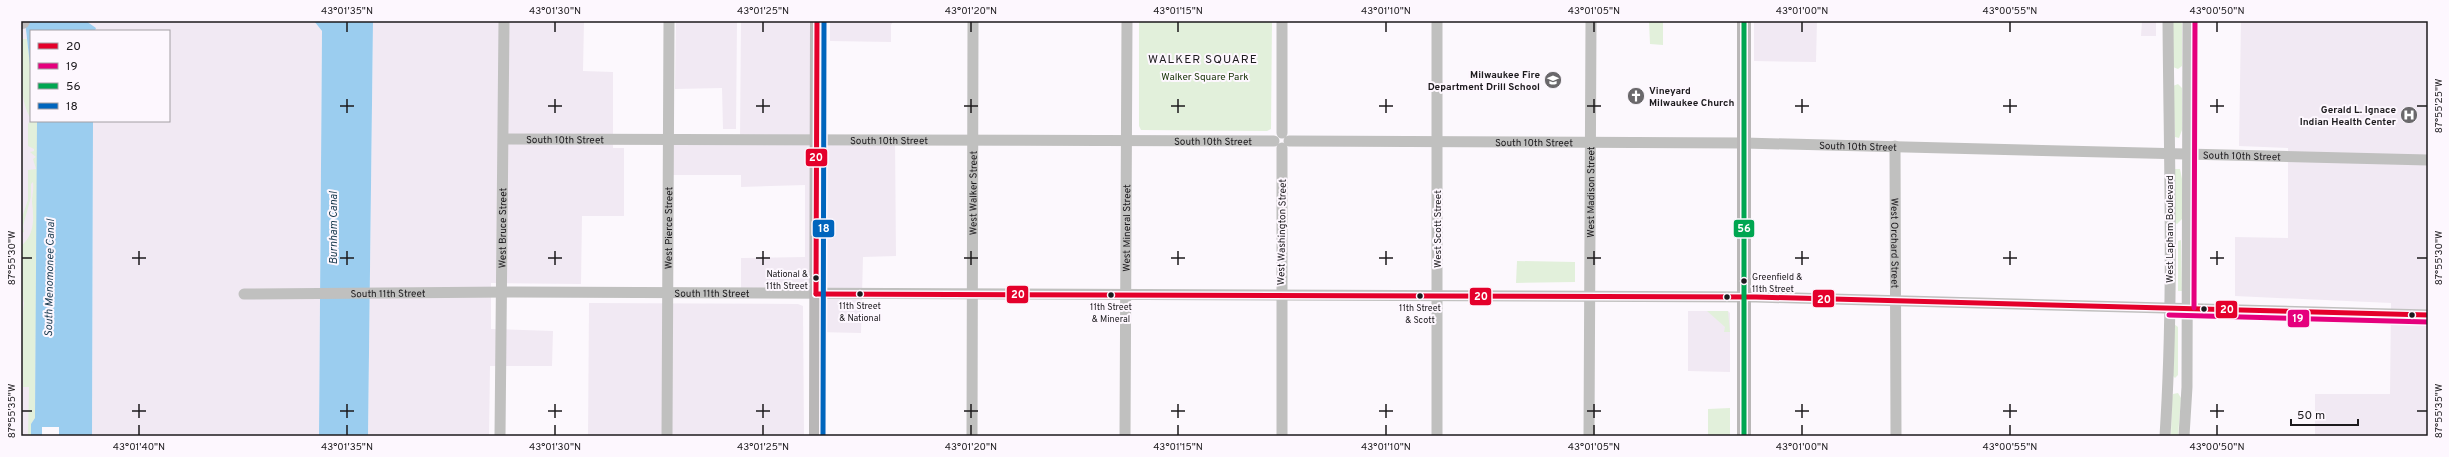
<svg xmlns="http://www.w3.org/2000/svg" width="2449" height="457" font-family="Overpass,sans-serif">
<rect width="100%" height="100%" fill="#fcf8fd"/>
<g fill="#f1e9f3">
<polygon points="21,21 25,21 31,74 31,121 37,121 65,436 21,436"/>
<polygon points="85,21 314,21 322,31 319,436 92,436 93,121 169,121 169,31 95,31 96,28"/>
<polygon points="373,21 584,21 583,71 613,72 613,148 624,148 624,216 582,216 581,284 491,283 491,329 553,331 552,366 490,366 489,436 368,436"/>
<polygon points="676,21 737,21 736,129 723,129 722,88 675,89"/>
<polygon points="741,21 817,21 817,139 895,140 896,256 863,257 861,333 816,332 816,295 741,293 741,258 805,257 805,185 741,187 741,175 668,175 668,139 740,139"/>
<polygon points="830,21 893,21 891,25 891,42 830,41"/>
<polygon points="1754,21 1817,21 1816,62 1754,61"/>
<polygon points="2142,21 2156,21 2156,36 2141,36"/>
<polygon points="2241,21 2428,21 2428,436 2315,436 2315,394 2390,394 2391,303 2235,296 2235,237 2288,238 2288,148 2239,146"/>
<polygon points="589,303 798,304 803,306 804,436 588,436"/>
<polygon points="1688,311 1728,311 1730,313 1730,372 1688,371"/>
</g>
<g fill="#e2f0db">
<polygon points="1139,21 1272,21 1271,129 1267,131 1141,130 1139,126"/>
<polygon points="1649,21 1663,21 1663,45 1650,44"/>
<polygon points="2173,21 2181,21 2182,24 2182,66 2178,69 2173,67"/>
<path d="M21 39H27L31 74V119C18 98 21 63 21 39Z"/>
<polygon points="2178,84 2182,88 2182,130 2179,138 2175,137 2173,86"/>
<path d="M31 119V121H37L38 127 35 418 31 424V436H28L29 387H23L21 329 24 303 21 291V246C35 235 34 218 32 202 32 196 34 189 33 182L31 184V197L23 226 24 232 21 233V220L28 200V170L36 169 33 159 36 157 30 152 34 151V149L28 146V124Z"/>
<polygon points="2175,169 2180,169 2182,179 2182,219 2177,224 2174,222"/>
<polygon points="2181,240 2182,291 2178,291 2178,241"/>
<polygon points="1517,261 1575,262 1575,282 1516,283"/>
<polygon points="1707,311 1728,311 1730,332 1724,332 1725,327"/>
<polygon points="2174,324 2178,327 2178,375 2175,378 2173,376"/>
<polygon points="2178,393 2181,398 2178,436 2171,436 2172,398 2173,394"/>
<polygon points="1730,408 1730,436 1708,436 1708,409"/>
</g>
<g fill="#9bcdef">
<polygon points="25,21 86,21 96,28 95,31 31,31 31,74"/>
<polygon points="314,21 373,21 368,436 319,436 322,31"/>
<polygon points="37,121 93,121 92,436 31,436 31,424 35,418"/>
</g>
<rect fill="#fcf8fd" x="42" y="427" width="17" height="9"/>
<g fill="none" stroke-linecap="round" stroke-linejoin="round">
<g stroke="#c0c0bf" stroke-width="11">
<polyline points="1282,133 1282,21"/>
<path id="s1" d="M504 139 1274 141"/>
<path id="s2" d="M1289 141 1744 143 2428 160"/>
<path id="s3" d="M1895 146 1896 436"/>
<polyline points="1282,148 1282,436"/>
<path id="s4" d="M244 294 513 292 1756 297 2428 315"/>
<path id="s5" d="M500 436 504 21"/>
<path id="s6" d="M667 436 669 21"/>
<path id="s7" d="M972 436 973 21"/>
<path id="s8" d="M1125 436 1127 21"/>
<polyline points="1437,436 1437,21"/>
<path id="s9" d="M1589 436 1591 21"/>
<path d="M2165 436C2174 298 2169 159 2168 21"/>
<polyline points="2184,436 2187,387 2188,21"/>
</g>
<g stroke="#b9b7b7" stroke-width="14">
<polyline points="1744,21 1744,436"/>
<polyline points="816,436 817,21"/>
</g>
<polyline stroke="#bebcbd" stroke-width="16" points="21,21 22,21"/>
<defs>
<g id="bus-1">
<polyline points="816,294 1756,297 2428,315"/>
<polyline points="816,294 817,21"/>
</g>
<g id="bus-2">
<polyline points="2194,308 2195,21"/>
<polyline points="2169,315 2428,322"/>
</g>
<polyline id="bus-3" points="1744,21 1744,436"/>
<polyline id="bus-4" points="823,436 824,21"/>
</defs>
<use href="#bus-1" stroke="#fdf7fe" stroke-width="8"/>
<use href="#bus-2" stroke="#fdf7fe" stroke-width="8"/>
<use href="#bus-3" stroke="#fdf7fe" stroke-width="8"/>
<use href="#bus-4" stroke="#fdf7fe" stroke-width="8"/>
<use href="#bus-1" stroke="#e4002b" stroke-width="5"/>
<use href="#bus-2" stroke="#e5007d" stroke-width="5"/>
<use href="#bus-3" stroke="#00a651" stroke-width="5"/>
<use href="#bus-4" stroke="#0065bd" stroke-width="5"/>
</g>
<path fill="none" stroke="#1c1a1d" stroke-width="1.5" d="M347 22V32M555 22V32M763 22V32M971 22V32M1178 22V32M1386 22V32M1594 22V32M1802 22V32M2010 22V32M2217 22V32M347 99V113M555 99V113M763 99V113M971 99V113M1178 99V113M1386 99V113M1594 99V113M1802 99V113M2010 99V113M2217 99V113M340 106H354M548 106H562M756 106H770M964 106H978M1171 106H1185M1379 106H1393M1587 106H1601M1795 106H1809M2003 106H2017M2210 106H2224M2417 106H2427M139 251V265M347 251V265M555 251V265M763 251V265M971 251V265M1178 251V265M1386 251V265M1594 251V265M1802 251V265M2010 251V265M2217 251V265M22 258H32M132 258H146M340 258H354M548 258H562M756 258H770M964 258H978M1171 258H1185M1379 258H1393M1587 258H1601M1795 258H1809M2003 258H2017M2210 258H2224M2417 258H2427M139 404V418M347 404V418M555 404V418M763 404V418M971 404V418M1178 404V418M1386 404V418M1594 404V418M1802 404V418M2010 404V418M2217 404V418M22 411H32M132 411H146M340 411H354M548 411H562M756 411H770M964 411H978M1171 411H1185M1379 411H1393M1587 411H1601M1795 411H1809M2003 411H2017M2210 411H2224M2417 411H2427M139 425V435M347 425V435M555 425V435M763 425V435M971 425V435M1178 425V435M1386 425V435M1594 425V435M1802 425V435M2010 425V435M2217 425V435"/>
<defs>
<symbol id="school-disc" viewBox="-11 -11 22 22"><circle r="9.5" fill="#6a686b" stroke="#fdf7fe"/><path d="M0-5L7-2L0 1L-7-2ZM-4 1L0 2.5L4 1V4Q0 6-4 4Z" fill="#fff"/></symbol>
<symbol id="church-disc" viewBox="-11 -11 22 22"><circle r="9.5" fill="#6a686b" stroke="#fdf7fe"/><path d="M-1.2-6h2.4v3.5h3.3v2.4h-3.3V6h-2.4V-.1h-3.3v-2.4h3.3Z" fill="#fff"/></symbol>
<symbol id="hospital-disc" viewBox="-11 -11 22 22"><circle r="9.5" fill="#6a686b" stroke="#fdf7fe"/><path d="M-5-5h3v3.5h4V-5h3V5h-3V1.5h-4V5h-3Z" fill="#fff"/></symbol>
</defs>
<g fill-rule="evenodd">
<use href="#school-disc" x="1543" y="70" width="20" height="20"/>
<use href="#church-disc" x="1626" y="86" width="20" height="20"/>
<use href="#hospital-disc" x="2399" y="105" width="20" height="20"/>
</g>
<g fill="#1c1a1d" stroke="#fdf7fe" stroke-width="1.5">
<circle cx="816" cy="278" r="3.5"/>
<circle cx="1744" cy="281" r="3.5"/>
<circle cx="860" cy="294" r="3.5"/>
<circle cx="1111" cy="295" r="3.5"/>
<circle cx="1420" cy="296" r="3.5"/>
<circle cx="1727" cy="297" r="3.5"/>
<circle cx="2204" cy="309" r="3.5"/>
<circle cx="2412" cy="315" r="3.5"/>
</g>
<g text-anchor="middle" stroke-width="4" stroke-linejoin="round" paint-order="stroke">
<g font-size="9" fill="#1c1a1d" stroke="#fdf7fe">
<text x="808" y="277" text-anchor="end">National &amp;<tspan x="808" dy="12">11th Street</tspan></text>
<text x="1752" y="280" text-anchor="start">Greenfield &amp;<tspan x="1752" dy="12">11th Street</tspan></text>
<text x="860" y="309">11th Street<tspan x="860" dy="12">&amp; National</tspan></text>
<text x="1111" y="310">11th Street<tspan x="1111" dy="12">&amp; Mineral</tspan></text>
<text x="1420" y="311">11th Street<tspan x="1420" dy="12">&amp; Scott</tspan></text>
</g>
<g font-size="10" font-weight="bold" fill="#1c1a1d" stroke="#fdf7fe" text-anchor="end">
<text x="1540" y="78">Milwaukee Fire<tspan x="1540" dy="12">Department Drill School</tspan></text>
<text x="1649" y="94" text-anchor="start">Vineyard<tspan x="1649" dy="12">Milwaukee Church</tspan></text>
<text x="2396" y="113">Gerald L. Ignace<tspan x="2396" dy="12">Indian Health Center</tspan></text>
</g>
<g font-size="10" fill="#163205" stroke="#fdf7fe">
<text x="1205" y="80">Walker Square Park</text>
</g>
<g font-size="10" fill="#1c1a1d" stroke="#fdf7fe">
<text dy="4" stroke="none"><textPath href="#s1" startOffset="61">South 10th Street</textPath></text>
<text dy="4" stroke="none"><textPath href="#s1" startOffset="385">South 10th Street</textPath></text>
<text dy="4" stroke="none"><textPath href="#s1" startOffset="709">South 10th Street</textPath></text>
<text dy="4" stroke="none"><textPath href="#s2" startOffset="245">South 10th Street</textPath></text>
<text dy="4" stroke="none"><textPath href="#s2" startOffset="569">South 10th Street</textPath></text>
<text dy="4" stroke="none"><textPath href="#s2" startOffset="953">South 10th Street</textPath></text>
<text dy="4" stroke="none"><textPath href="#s7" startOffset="243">West Walker Street</textPath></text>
<text dy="4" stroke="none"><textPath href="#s9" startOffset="244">West Madison Street</textPath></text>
<text dy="4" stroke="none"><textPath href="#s5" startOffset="208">West Bruce Street</textPath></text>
<text dy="4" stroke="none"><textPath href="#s6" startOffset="208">West Pierce Street</textPath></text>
<text dy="4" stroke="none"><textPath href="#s8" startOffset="208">West Mineral Street</textPath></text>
<text transform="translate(1437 229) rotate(-90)" y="4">West Scott Street</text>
<text transform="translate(2169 229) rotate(-90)" y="4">West Lapham Boulevard</text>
<text transform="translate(1281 232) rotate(-89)" y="4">West Washington Street</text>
<text dy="4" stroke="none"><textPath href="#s3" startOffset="97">West Orchard Street</textPath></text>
<text dy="4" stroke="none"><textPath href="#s4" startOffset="144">South 11th Street</textPath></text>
<text dy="4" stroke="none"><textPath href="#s4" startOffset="468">South 11th Street</textPath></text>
</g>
<g font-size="11" font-style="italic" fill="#1b3b4f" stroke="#fdf7fe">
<text transform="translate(333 228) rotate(-90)" y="4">Burnham Canal</text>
<text transform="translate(49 278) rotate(-89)" y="4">South Menomonee Canal</text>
</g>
<g font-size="12" letter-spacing="1" fill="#1c1a1d" stroke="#fdf7fe">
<text x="1203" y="63">WALKER SQUARE</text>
</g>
</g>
<g stroke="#fdf7fe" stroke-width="1.5">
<rect x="805" y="148" width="23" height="19" rx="4" fill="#e4002b"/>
<rect x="812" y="219" width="23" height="19" rx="4" fill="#0065bd"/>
<rect x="1733" y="219" width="22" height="19" rx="4" fill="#00a651"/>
<rect x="1006" y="285" width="23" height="19" rx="4" fill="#e4002b"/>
<rect x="1469" y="287" width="23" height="19" rx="4" fill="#e4002b"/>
<rect x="1812" y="289" width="23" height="19" rx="4" fill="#e4002b"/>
<rect x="2215" y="300" width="23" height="19" rx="4" fill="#e4002b"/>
<rect x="2287" y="309" width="23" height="19" rx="4" fill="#e5007d"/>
</g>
<g font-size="11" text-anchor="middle" font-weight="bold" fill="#fff">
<text x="816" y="161">20</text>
<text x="824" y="232">18</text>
<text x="1744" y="232">56</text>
<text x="1018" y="298">20</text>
<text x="1481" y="300">20</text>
<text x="1824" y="303">20</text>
<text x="2227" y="313">20</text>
<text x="2298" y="322">19</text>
</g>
<rect width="2449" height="457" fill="none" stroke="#fdf7fe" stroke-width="44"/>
<rect x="30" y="30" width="140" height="92" fill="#fdf7fe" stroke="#a39fa4"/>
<rect x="38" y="43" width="20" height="6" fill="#e4002b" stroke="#a39fa4"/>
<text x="66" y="50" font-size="12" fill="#1c1a1d">20</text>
<rect x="38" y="63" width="20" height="6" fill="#e5007d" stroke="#a39fa4"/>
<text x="66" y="70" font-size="12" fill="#1c1a1d">19</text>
<rect x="38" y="83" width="20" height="6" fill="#00a651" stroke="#a39fa4"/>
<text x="66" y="90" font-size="12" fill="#1c1a1d">56</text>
<rect x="38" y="103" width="20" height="6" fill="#0065bd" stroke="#a39fa4"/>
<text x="66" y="110" font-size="12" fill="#1c1a1d">18</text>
<path d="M2291 419v6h67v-6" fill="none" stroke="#1c1a1d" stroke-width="2"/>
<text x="2297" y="419" font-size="12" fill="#1c1a1d" stroke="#fdf7fe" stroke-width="3" paint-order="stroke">50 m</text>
<rect x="22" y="22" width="2405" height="413" fill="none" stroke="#1c1a1d" stroke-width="1.5"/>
<g font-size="10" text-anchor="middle" fill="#1c1a1d">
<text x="347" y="14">43°01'35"N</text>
<text x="555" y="14">43°01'30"N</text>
<text x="763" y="14">43°01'25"N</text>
<text x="971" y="14">43°01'20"N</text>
<text x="1178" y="14">43°01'15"N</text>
<text x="1386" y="14">43°01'10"N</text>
<text x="1594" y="14">43°01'05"N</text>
<text x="1802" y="14">43°01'00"N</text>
<text x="2010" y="14">43°00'55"N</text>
<text x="2217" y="14">43°00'50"N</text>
<text transform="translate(2438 106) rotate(-90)" y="4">87°55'25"W</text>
<text transform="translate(2438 258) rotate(-90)" y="4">87°55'30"W</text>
<text transform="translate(11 258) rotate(-90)" y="4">87°55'30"W</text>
<text transform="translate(2438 411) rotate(-90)" y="4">87°55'35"W</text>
<text transform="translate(11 411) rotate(-90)" y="4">87°55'35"W</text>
<text x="139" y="450">43°01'40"N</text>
<text x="347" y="450">43°01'35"N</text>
<text x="555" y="450">43°01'30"N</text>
<text x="763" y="450">43°01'25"N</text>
<text x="971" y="450">43°01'20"N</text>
<text x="1178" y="450">43°01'15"N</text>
<text x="1386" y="450">43°01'10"N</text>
<text x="1594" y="450">43°01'05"N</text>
<text x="1802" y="450">43°01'00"N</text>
<text x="2010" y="450">43°00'55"N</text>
<text x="2217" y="450">43°00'50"N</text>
</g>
</svg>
